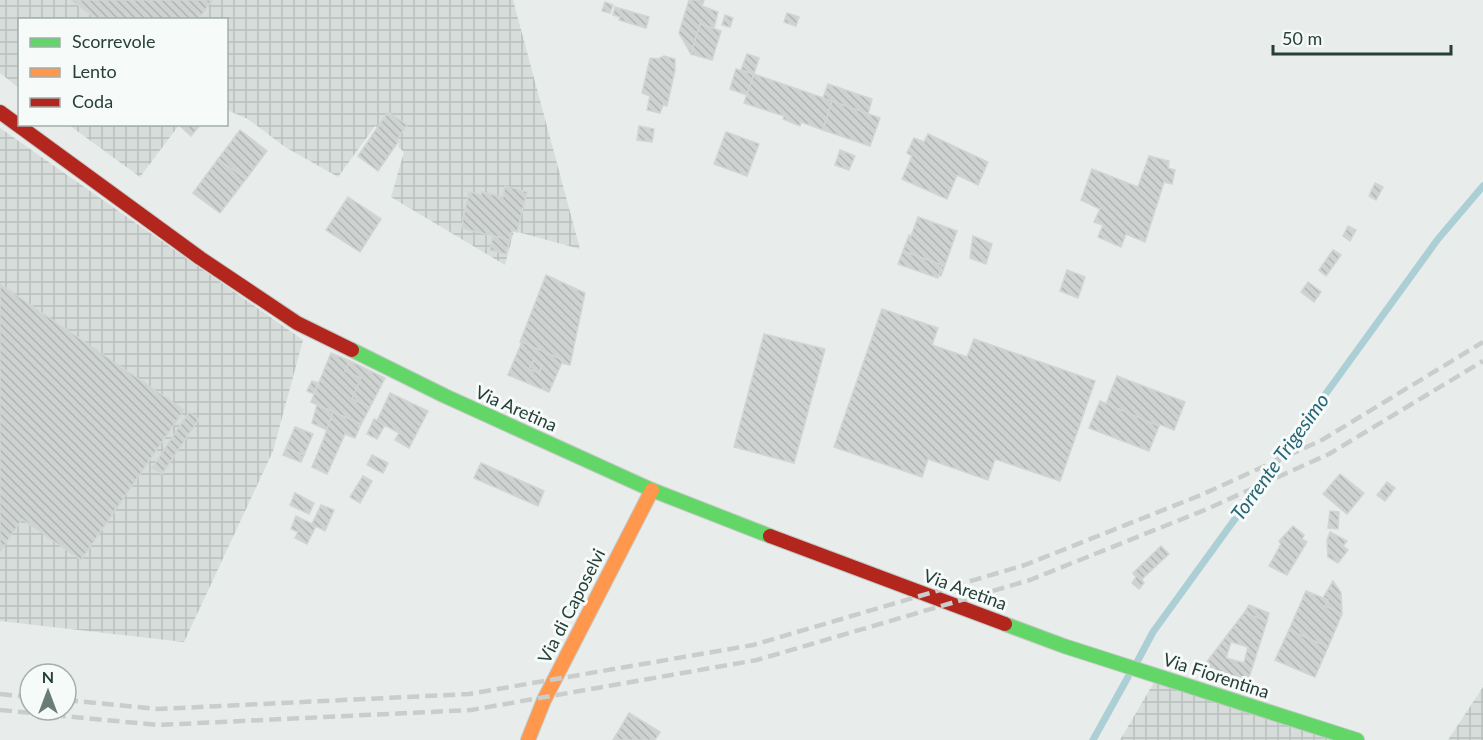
<svg xmlns="http://www.w3.org/2000/svg" width="1483" height="740" font-family="Lato,sans-serif">
<defs>
<pattern id="industrial-grid" width="8" height="8" patternUnits="userSpaceOnUse" patternTransform="scale(1.5)"><rect width="8" height="8" fill="#d6ddda"/><path d="M0 4h8M4 0v8" fill="none" stroke="#b8bfbc"/></pattern>
<pattern id="building-back-hatch" width="6" height="6" patternUnits="userSpaceOnUse" patternTransform="scale(1.5)"><rect width="6" height="6" fill="#ced3d1"/><path d="M-1 5l2 2M0 0l6 6M5-1l2 2" fill="none" stroke="#b1b6b4"/></pattern>
</defs>
<rect width="100%" height="100%" fill="#e8ecea"/>
<g fill="url(#industrial-grid)">
<polygon points="0,0 513,0 580,249 514,231 505,265 391,197 404,152 398,147 399,143 375,126 338,177 285,147 248,119 227,110 226,20 20,20 19,88 0,73"/>
<polygon points="69,125 179,125 140,177"/>
<polygon points="0,128 303,340 273,451 184,642 0,621"/>
<polygon points="1156,679 1333,740 1120,740"/>
<polygon points="1483,687 1483,740 1448,740"/>
</g>
<g fill="none" stroke-linecap="round" stroke-linejoin="round">
<g stroke="#accfd6" stroke-width="7">
<polyline points="1137,662 1153,632 1438,239 1483,186"/>
<polyline points="1093,740 1128,677"/>
</g>
</g>
<g fill="url(#building-back-hatch)" stroke="#d1d5d3" stroke-width="1.5" fill-rule="evenodd">
<polygon points="71,0 212,0 198,20 98,20"/>
<polygon points="689,0 704,0 702,6 718,12 714,28 700,24 691,54 679,33"/>
<polygon points="605,2 613,5 610,13 602,11"/>
<polygon points="615,7 649,17 646,28 619,20 620,17 613,15"/>
<polygon points="787,13 799,17 796,26 784,22"/>
<polygon points="725,15 733,18 730,27 722,25"/>
<polygon points="700,24 721,31 712,60 691,54"/>
<polygon points="747,54 759,58 754,74 741,70"/>
<polygon points="664,56 675,59 675,70 667,106 663,105 660,113 647,110 650,96 642,93 650,58 658,59"/>
<polygon points="736,69 754,74 747,95 730,89"/>
<polygon points="754,74 832,101 823,130 801,122 800,126 783,119 784,116 744,103"/>
<polygon points="828,84 872,99 868,114 823,98"/>
<polygon points="832,101 880,118 870,146 823,130"/>
<polygon points="388,112 407,125 396,141 398,142 378,171 358,156"/>
<polygon points="178,124 201,124 191,136"/>
<polygon points="639,126 654,129 652,142 637,140"/>
<polygon points="240,130 267,151 246,179 218,159"/>
<polygon points="726,132 759,144 747,176 714,164"/>
<polygon points="928,134 988,162 978,185 957,175 947,199 902,179 912,156 907,153 914,138 924,142"/>
<polygon points="840,150 855,156 849,170 835,165"/>
<polygon points="1149,156 1169,161 1168,168 1175,170 1172,184 1164,182 1145,242 1126,234 1121,247 1098,237 1103,225 1094,222 1100,209 1081,200 1092,169 1138,187"/>
<polygon points="218,159 246,179 220,213 193,193"/>
<polygon points="1375,183 1383,187 1376,200 1369,196"/>
<polygon points="505,186 527,192 517,232 512,230 510,240 461,228 469,192 481,195 482,192 503,197"/>
<polygon points="348,197 381,219 360,252 326,230"/>
<polygon points="918,217 957,231 941,276 939,275 942,265 903,251 909,235 911,236"/>
<polygon points="1348,226 1356,230 1350,241 1343,236"/>
<polygon points="493,236 510,240 506,254 490,250"/>
<polygon points="973,236 992,244 986,264 970,258"/>
<polygon points="1333,250 1341,255 1326,276 1319,270"/>
<polygon points="903,251 942,265 938,278 898,264"/>
<polygon points="1067,270 1085,277 1078,298 1060,291"/>
<polygon points="546,275 585,293 570,365 562,363 563,360 520,342"/>
<polygon points="1308,282 1321,292 1314,302 1301,292"/>
<polygon points="0,284 184,410 81,560 22,519 0,552"/>
<polygon points="882,309 938,328 932,345 967,357 974,339 1095,381 1060,481 995,459 988,480 928,459 922,477 834,447"/>
<polygon points="764,334 825,349 794,463 734,447"/>
<path d="M522 342 563 360 549 392 508 375ZM533 361 542 365 539 373 529 369Z"/>
<polygon points="331,353 350,361 345,371 361,378 352,399 370,407 361,424 311,402"/>
<polygon points="350,361 385,378 370,407 352,399 361,378 345,371"/>
<polygon points="533,361 542,365 539,373 529,369"/>
<polygon points="1117,376 1185,402 1174,430 1159,424 1159,426 1106,404"/>
<polygon points="312,381 318,383 314,394 307,391"/>
<polygon points="390,393 428,411 409,448 395,440 399,433 377,421"/>
<polygon points="1100,401 1159,426 1149,451 1089,428"/>
<polygon points="317,405 333,412 327,430 312,423"/>
<polygon points="189,412 199,419 162,474 152,468"/>
<polygon points="333,412 361,424 355,438 345,434 327,474 312,467 324,438"/>
<polygon points="374,419 385,425 377,439 367,434"/>
<polygon points="295,427 313,434 304,455 286,448"/>
<polygon points="286,448 304,455 301,462 283,455"/>
<polygon points="372,455 388,463 383,473 367,465"/>
<polygon points="481,463 544,491 538,506 474,478"/>
<polygon points="1340,474 1364,493 1347,514 1323,494"/>
<polygon points="363,476 372,481 360,503 350,497"/>
<polygon points="1387,482 1395,488 1385,501 1377,495"/>
<polygon points="295,493 314,503 309,514 290,505"/>
<polygon points="321,505 334,510 325,531 316,526 307,544 295,538 298,532 291,529 296,516 312,524"/>
<polygon points="1330,511 1339,512 1338,529 1328,528"/>
<polygon points="1293,526 1304,535 1302,539 1307,542 1287,575 1269,566 1281,544 1279,541"/>
<polygon points="1330,532 1347,541 1343,546 1348,550 1338,563 1328,557 1327,540"/>
<polygon points="1161,546 1169,554 1142,579 1144,583 1139,589 1132,583 1136,577 1133,573"/>
<polygon points="1333,581 1341,593 1342,614 1325,606 1328,600 1323,598"/>
<polygon points="1306,591 1328,600 1325,606 1342,614 1328,647 1289,630"/>
<polygon points="1249,605 1269,613 1267,621 1244,613"/>
<path d="M1244 613 1267 621 1246 687 1200 671ZM1231 642 1248 647 1244 663 1226 658Z"/>
<polygon points="1289,630 1328,647 1315,677 1275,660"/>
<polygon points="629,713 660,732 655,740 613,740"/>
</g>
<g fill="none" stroke-linecap="round" stroke-linejoin="round">
<defs>
<g id="fast">
<polyline points="352,350 445,396 652,490 770,536"/>
<polyline points="1005,624 1064,646 1357,740"/>
</g>
<polyline id="slow" points="528,740 544,700 652,490"/>
<g id="jam">
<polyline points="0,112 200,258 297,323 352,350"/>
<polyline points="770,536 1005,624"/>
</g>
</defs>
<use href="#fast" stroke="#c4c9c7" stroke-width="16"/>
<use href="#slow" stroke="#c4c9c7" stroke-width="16"/>
<use href="#jam" stroke="#c4c9c7" stroke-width="16"/>
<use href="#fast" stroke="#63d668" stroke-width="14"/>
<use href="#slow" stroke="#ff974d" stroke-width="14"/>
<use href="#jam" stroke="#b3261e" stroke-width="14"/>
<g stroke="#c9cdcb" stroke-width="4.5" stroke-dasharray="12 6" stroke-linecap="butt">
<polyline points="0,694 30,697"/>
<polyline points="66,700 158,709 469,694 753,645 1025,565 1201,495 1322,440 1483,342"/>
<polyline points="0,710 158,725 471,710 757,660 1030,580 1207,509 1329,454 1483,361"/>
</g>
</g>
<g text-anchor="middle" stroke-width="6" stroke-linejoin="round" paint-order="stroke">
<g font-size="18" fill="#263f39" stroke="#f6faf8">
<text transform="translate(516 409) rotate(24)" y="6">Via Aretina</text>
<text transform="translate(965 590) rotate(20)" y="6">Via Aretina</text>
<text transform="translate(572 606) rotate(-63)" y="6">Via di Caposelvi</text>
<text transform="translate(1216 676) rotate(18)" y="6">Via Fiorentina</text>
</g>
<g font-size="20" font-style="italic" fill="#246576" stroke="#f6faf8">
<text transform="translate(1280 457) rotate(-54)" y="7">Torrente Trigesimo</text>
</g>
</g>
<rect x="18" y="18" width="210" height="108" fill="#f6faf8" stroke="#a3afac" stroke-width="1.5"/>
<rect x="30" y="38" width="30" height="9" fill="#63d668" stroke="#a3afac" stroke-width="1.5"/>
<text x="72" y="48" font-size="18" fill="#263f39">Scorrevole</text>
<rect x="30" y="68" width="30" height="9" fill="#ff974d" stroke="#a3afac" stroke-width="1.5"/>
<text x="72" y="78" font-size="18" fill="#263f39">Lento</text>
<rect x="30" y="98" width="30" height="9" fill="#b3261e" stroke="#a3afac" stroke-width="1.5"/>
<text x="72" y="108" font-size="18" fill="#263f39">Coda</text>
<g transform="translate(48 692)"><circle r="28" fill="#f6faf8" stroke="#a3afac" stroke-width="1.5"/>
<path d="M0-4.5L10 22L0 15L-10 22Z" fill="#6a7c77"/>
<text y="-9" font-size="16" font-weight="bold" text-anchor="middle" fill="#263f39">N</text>
</g>
<path d="M1273 45v9h178v-9" fill="none" stroke="#263f39" stroke-width="3"/>
<text x="1282" y="45" font-size="18" fill="#263f39" stroke="#f6faf8" stroke-width="4.5" paint-order="stroke">50 m</text>
</svg>
